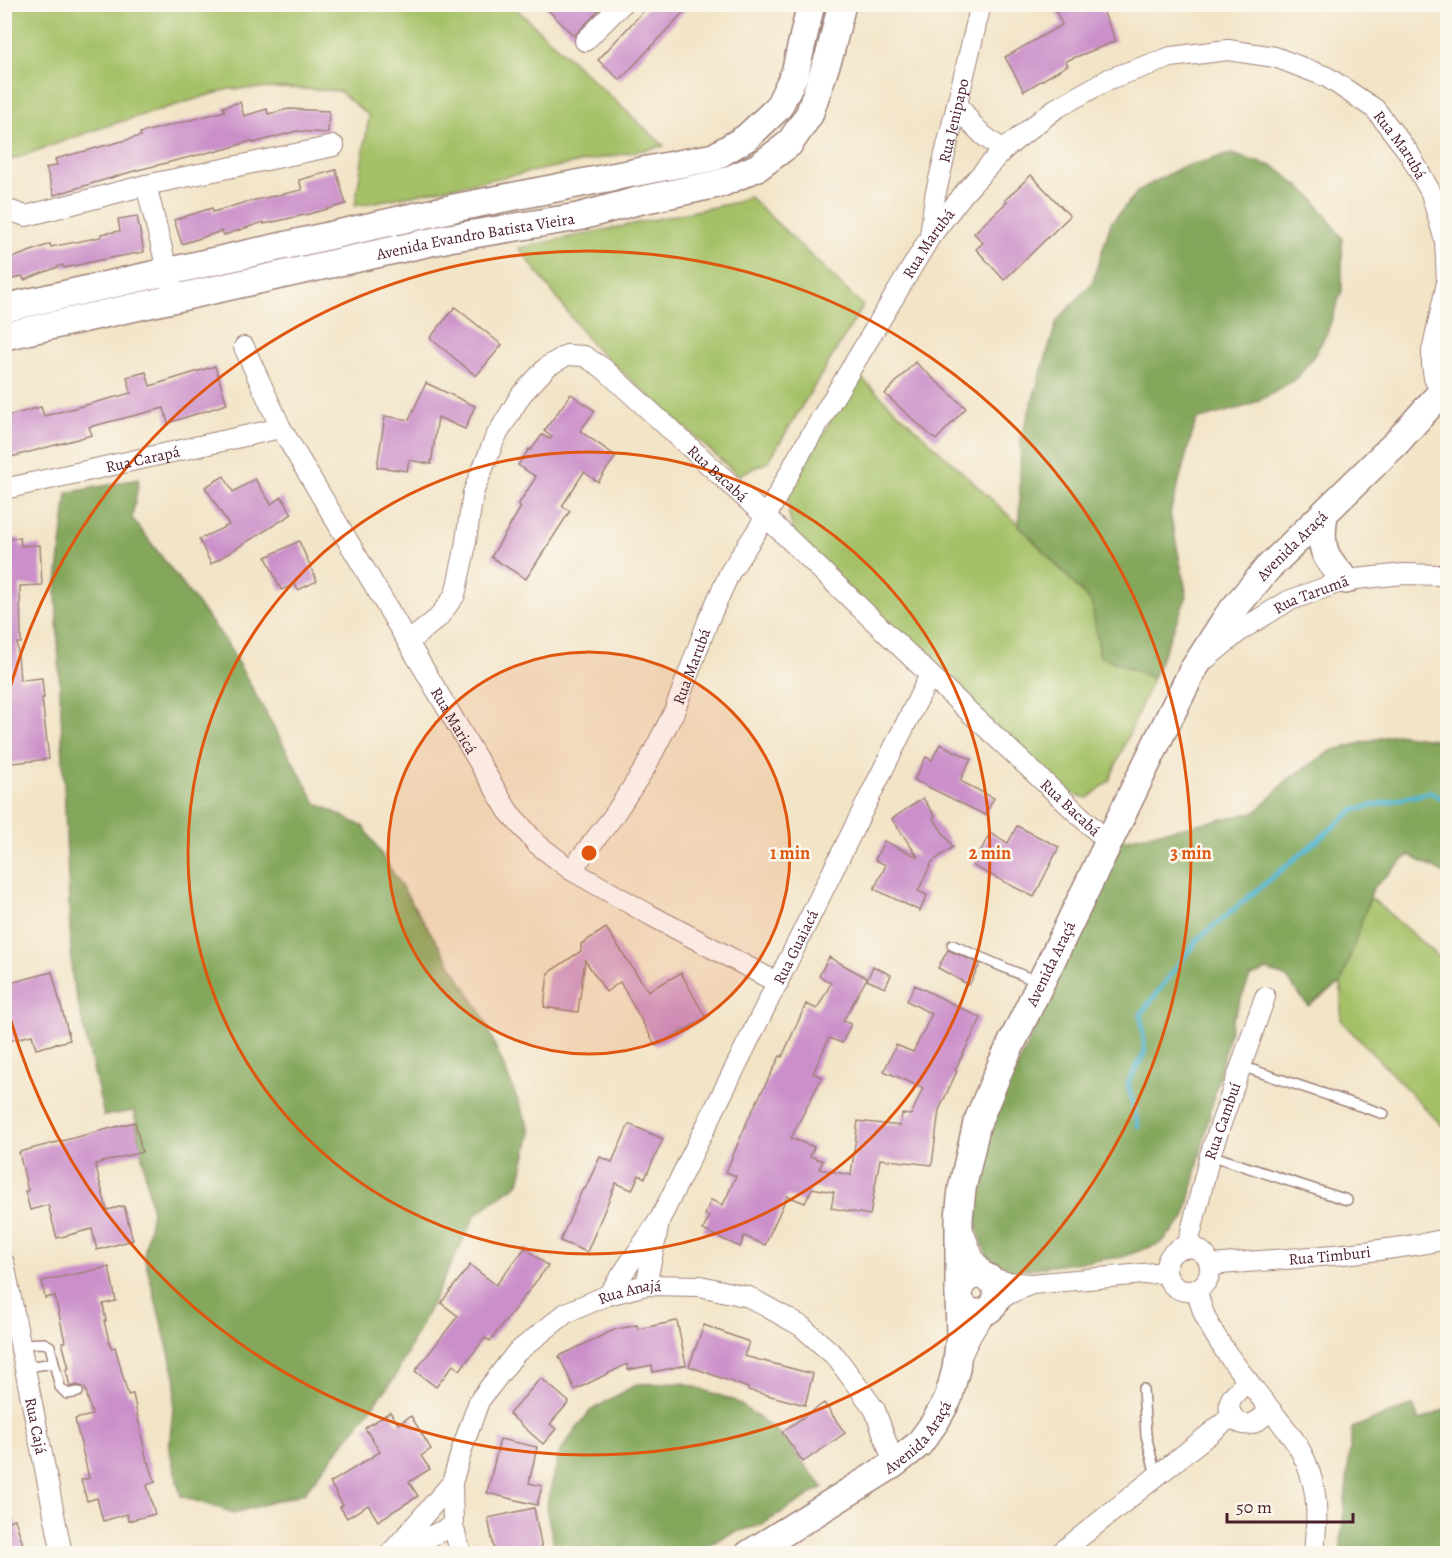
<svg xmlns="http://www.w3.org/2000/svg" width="1452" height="1558" font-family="Alegreya,serif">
<rect width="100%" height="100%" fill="#fbf7ec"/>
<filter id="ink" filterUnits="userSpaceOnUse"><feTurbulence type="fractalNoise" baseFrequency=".0167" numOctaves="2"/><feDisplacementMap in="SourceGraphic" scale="12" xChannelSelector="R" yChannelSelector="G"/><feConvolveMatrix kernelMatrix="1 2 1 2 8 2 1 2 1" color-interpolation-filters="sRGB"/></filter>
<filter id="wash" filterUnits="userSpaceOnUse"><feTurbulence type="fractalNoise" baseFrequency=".008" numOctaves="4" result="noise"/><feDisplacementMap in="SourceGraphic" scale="24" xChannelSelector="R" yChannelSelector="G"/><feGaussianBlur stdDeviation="1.35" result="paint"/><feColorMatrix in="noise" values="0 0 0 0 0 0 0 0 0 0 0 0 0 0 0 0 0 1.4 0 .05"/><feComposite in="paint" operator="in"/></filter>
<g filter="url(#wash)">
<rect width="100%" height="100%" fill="#f2e4c7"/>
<g fill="#a5c168" stroke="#78704a" stroke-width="1.5">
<polygon points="5,4 512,5 664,146 355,206 369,116 339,91 287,88 229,89 106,126 5,162"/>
<polygon points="749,196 863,306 768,462 738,475 593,346 519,248 737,202"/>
<polygon points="858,375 1019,525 1092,603 1100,656 1153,678 1109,781 1088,798 1066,792 795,537 789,516 788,493"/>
<polygon points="1370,897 1447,964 1447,1131 1341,1021 1341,983"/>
</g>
<g fill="#84a75c" stroke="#676344" stroke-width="1.5">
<polygon points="1231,154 1275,167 1313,198 1342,238 1342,290 1327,333 1313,357 1298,377 1273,393 1247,406 1196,420 1170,513 1187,596 1153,678 1100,656 1092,603 1019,525 1021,438 1057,321 1092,283 1111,223 1139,190 1182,167"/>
<polygon points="139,479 132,518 225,640 316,803 364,827 481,1012 531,1132 519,1183 476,1214 394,1379 304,1493 234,1513 181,1496 169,1448 176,1380 144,1255 152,1212 134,1111 104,1116 72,977 56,592 67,493"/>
<polygon points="1396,734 1447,741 1447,875 1409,855 1373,888 1341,983 1308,1006 1287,978 1267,970 1250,977 1232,1021 1185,1218 1161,1243 1122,1257 1012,1271 987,1256 977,1228 977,1191 990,1126 1122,840 1256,812 1288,779 1331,751"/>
<polygon points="684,1383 735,1401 776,1430 823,1487 761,1525 732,1533 692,1553 556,1553 546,1507 560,1451 590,1411 637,1384"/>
<polygon points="1413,1405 1419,1421 1447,1409 1447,1553 1340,1553 1352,1428"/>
</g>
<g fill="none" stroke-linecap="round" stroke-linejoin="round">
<polyline stroke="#4eb3cd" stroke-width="5" points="1138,1126 1128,1083 1145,1052 1141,1014 1198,939 1354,810 1431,792 1448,802"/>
</g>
<g id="blocks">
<g fill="#cb8fc9">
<polygon points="542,4 605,4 574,36"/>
<polygon points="650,4 691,4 620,80 598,60"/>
<polygon points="1053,4 1100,4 1116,41 1066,61 1068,65 1024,91 1005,57 1062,25"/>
<polygon points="240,102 244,116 267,109 268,114 289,109 329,111 328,133 297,131 253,143 252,141 215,152 214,151 134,171 54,195 46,168 57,165 55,159 141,136 140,133 225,111 223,107"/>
<polygon points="336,170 346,204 309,214 264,224 264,222 224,235 222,231 182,244 174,220 212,208 213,212 246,202 302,190 299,180"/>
<polygon points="1031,175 1070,216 1004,280 976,249 983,243 974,233 1007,202 1005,200"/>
<polygon points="137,216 144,252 100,260 64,268 63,265 24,280 22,276 4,282 4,261 50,244 51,247 101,237 101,234 120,231 118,219"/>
<polygon points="455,307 502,345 476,376 430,338"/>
<polygon points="915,362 966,408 936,440 885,394"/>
<polygon points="215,366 227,404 168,423 164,408 89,427 92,435 4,459 4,417 41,407 44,416 131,393 127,377 146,372 150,386"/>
<polygon points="426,383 475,406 465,429 438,417 431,464 409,460 407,471 377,467 385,416 409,420"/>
<polygon points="571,394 595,411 580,431 616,456 598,482 584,472 562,506 570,511 526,579 491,557 521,507 518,505 536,477 518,465 529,449 531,450 542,435 550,439 552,437 544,431"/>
<polygon points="224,476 233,492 255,479 271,504 282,497 292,514 211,564 199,539 229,525 205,487"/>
<polygon points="20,538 21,546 40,545 42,585 20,586 21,643 17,643 20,680 42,678 44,698 42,698 49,759 4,764 4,539"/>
<polygon points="299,541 317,581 298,590 295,584 281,590 266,557"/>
<polygon points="940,744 971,759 960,781 994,798 985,815 914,780 926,757 932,760"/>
<polygon points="923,798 935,816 933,818 953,847 932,862 918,891 927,895 920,911 874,889 886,865 875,860 884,841 918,857 892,819"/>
<polygon points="1017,826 1059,847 1034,897 973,866 990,833 1008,843"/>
<polygon points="606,928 648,991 681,973 706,1018 656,1046 620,982 606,992 585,960 578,1012 544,1007 548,973 581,951 581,944"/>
<polygon points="948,950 980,964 969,985 938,968"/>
<polygon points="829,957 867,978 843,1021 851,1024 842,1043 829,1038 813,1073 822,1077 791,1138 814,1147 810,1156 823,1161 819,1169 851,1175 858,1121 900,1126 902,1114 911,1115 923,1088 884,1071 896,1045 913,1052 932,1014 907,1001 915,985 981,1018 955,1070 957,1071 939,1110 932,1165 880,1159 870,1215 831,1208 834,1192 812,1188 805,1203 787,1196 765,1245 744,1236 740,1247 703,1230 709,1217 705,1215 711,1200 723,1205 736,1176 726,1172 749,1117 780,1056 782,1057 806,1004 817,1009 831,983 819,976"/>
<polygon points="873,966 891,975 885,988 867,980"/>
<polygon points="52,972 70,1040 36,1049 32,1035 4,1042 4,989 11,987 10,983"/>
<polygon points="135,1122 142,1152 95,1164 107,1210 124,1206 133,1240 97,1250 92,1229 57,1238 48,1205 30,1210 25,1191 28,1191 19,1152"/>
<polygon points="629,1124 663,1139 645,1178 639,1175 632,1190 616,1183 587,1252 560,1241 583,1188 585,1189 600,1157 612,1162"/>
<polygon points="525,1248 548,1266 490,1341 485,1338 460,1370 453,1365 436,1387 415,1371 458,1316 441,1303 470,1265 496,1285"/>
<polygon points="109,1267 116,1301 103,1304 106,1321 104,1321 111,1348 115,1347 128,1395 133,1394 147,1462 149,1462 155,1482 147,1485 155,1514 128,1521 127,1514 103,1521 97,1498 87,1501 81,1480 89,1478 75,1419 92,1415 85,1387 83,1387 77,1385 70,1387 66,1369 69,1368 62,1342 65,1342 55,1296 45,1298 42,1281"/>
<polygon points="677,1321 686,1365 653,1372 652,1365 628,1370 627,1364 575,1390 559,1356 614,1330 637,1325 638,1329"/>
<polygon points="704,1325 749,1342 744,1356 813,1374 805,1405 748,1390 748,1388 689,1366"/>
<polygon points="541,1378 569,1402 550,1424 556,1429 543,1444 509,1414"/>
<polygon points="824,1403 845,1433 803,1462 782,1432"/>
<polygon points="390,1412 398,1424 411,1416 431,1449 421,1456 430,1469 409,1482 418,1496 378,1521 368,1505 347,1518 340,1507 343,1505 330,1483 380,1452 365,1428"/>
<polygon points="500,1439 537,1447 529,1483 542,1486 537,1505 487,1493"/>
<polygon points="534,1508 543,1554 495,1554 488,1518"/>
<polygon points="15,1519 26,1554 4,1554 4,1522"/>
</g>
</g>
</g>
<g filter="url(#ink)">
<use href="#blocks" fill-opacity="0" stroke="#9e8279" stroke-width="1.5"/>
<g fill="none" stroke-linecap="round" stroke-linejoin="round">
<defs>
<g id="lane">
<polyline points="952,945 1038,982"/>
<polyline points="1241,1066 1384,1114"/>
<polyline points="1210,1155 1347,1200"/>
<polyline points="20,1344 44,1343 50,1346 60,1387 67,1394 78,1392"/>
<polyline points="25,1367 48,1364 53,1360"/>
<polyline points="1143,1389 1146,1435 1156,1476"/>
</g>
<g id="street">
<polyline points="585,41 622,4"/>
<polyline points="957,103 972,124 984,136 1003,150"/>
<polyline points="146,185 171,285"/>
<polyline points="11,211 26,216 146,185 334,146"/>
<path id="s1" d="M930 236 935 196 981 4"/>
<path id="s2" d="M244 347 281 428 508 811 537 844 571 870 650 915 778 983"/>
<path id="s3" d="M4 489 281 428"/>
<path id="s4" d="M408 642 438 618 455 595 464 554 473 493 495 438 521 395 548 366 567 355 584 356 603 368 766 517 930 675 1108 842"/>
<path id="s5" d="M1207 658 1241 630 1288 601 1346 580 1404 574 1440 575 1448 577"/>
<path id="s6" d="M571 870 612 818 645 768 674 712 708 621 730 572 766 517 798 457 930 237 964 193 1003 150 1055 109 1109 79 1171 57 1228 50 1275 57 1327 77 1375 109 1409 153 1431 193 1445 241 1447 282 1432 351V364L1434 378 1448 406"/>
<polyline points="964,1233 974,1259 987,1277 1006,1282 1031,1284 1166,1272"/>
<circle cx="1188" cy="1269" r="22"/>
<path id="s7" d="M1187 1248 1210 1155 1265 997"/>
<path id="s8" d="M4 1263 62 1554"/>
<path id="s9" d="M1210 1265C1289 1258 1369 1255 1448 1239"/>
<polyline points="646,1285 658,1228"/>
<path d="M1197 1290C1199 1298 1201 1308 1205 1316 1219 1347 1244 1376 1265 1403 1286 1429 1303 1446 1312 1480 1319 1504 1316 1529 1314 1554"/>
<path id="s10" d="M608 1295 660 1219 930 675"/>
<path d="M962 1354C972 1332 985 1308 1007 1295 1014 1291 1022 1288 1029 1285"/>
<path d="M1248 1381C1242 1387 1235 1392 1231 1399 1225 1412 1237 1427 1251 1424 1258 1422 1265 1415 1271 1410"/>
<polyline points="395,1552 453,1526"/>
<polyline points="390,1554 452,1483"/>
<path id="s11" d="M461 1554 453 1526 452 1483 463 1446 479 1401 516 1353 566 1313 608 1295 646 1285 700 1286 749 1297 801 1326 836 1357 875 1410 894 1464"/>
<polyline points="1059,1554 1232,1416"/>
</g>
<g id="secondary">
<polyline points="4,308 454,208 714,157 746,138 778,108 795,73 811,4"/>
<path id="s12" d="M4 336 449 238 578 217 637 201 722 183 758 167 789 144 809 115 830 53 842 4"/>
<path d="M1324 515C1319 547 1323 557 1346 580"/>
<circle cx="978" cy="1294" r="19"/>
<path id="s13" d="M749 1554 894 1464 919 1444 935 1422 948 1399 956 1369 960 1335 959 1293V1218L962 1189 977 1123 1002 1063 1159 738 1193 670 1227 617 1267 569 1397 442 1448 385"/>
</g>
</defs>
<use href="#lane" stroke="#9e8279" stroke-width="12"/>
<use href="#street" stroke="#9e8279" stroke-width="22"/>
<use href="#secondary" stroke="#9e8279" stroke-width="30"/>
<use href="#lane" stroke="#fff" stroke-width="9"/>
<use href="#street" stroke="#fff" stroke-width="20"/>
<use href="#secondary" stroke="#fff" stroke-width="27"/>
</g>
</g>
<circle cx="589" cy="853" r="201" fill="#e0560e" fill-opacity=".12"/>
<g fill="none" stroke="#e0560e" stroke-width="3">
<circle cx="589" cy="853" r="201"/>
<circle cx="589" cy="853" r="401"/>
<path d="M5 707A602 602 0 1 1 5 999"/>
</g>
<g text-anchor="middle" stroke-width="5" stroke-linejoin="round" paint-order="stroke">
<g font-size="16" fill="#4a1f2b" stroke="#fbf7ec">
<text dy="6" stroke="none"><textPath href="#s1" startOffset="118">Rua Jenipapo</textPath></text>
<text dy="6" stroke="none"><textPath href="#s6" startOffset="1300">Rua Marubá</textPath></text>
<text dy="6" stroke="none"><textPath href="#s12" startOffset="482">Avenida Evandro Batista Vieira</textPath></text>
<text dy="6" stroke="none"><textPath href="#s6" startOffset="724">Rua Marubá</textPath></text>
<text dy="6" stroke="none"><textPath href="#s3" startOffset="142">Rua Carapá</textPath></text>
<text dy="6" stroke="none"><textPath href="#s4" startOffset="537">Rua Bacabá</textPath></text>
<text dy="6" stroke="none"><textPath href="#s13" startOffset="1197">Avenida Araçá</textPath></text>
<text dy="6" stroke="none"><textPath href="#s5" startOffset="123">Rua Tarumã</textPath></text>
<text dy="6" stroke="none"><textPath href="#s6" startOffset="238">Rua Marubá</textPath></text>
<text dy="6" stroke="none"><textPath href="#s2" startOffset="429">Rua Maricá</textPath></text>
<text dy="6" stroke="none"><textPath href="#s4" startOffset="1023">Rua Bacabá</textPath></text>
<text dy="6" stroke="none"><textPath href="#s10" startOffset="396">Rua Guaiacá</textPath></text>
<text dy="6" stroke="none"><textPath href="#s13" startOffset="711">Avenida Araçá</textPath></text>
<text dy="6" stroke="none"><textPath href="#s7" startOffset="132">Rua Cambuí</textPath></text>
<text dy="6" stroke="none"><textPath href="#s9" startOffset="120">Rua Timburi</textPath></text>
<text dy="6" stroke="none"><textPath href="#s11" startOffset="351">Rua Anajá</textPath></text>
<text dy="6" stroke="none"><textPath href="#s8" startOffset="166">Rua Cajá</textPath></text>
<text dy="6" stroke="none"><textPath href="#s13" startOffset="207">Avenida Araçá</textPath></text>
</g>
</g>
<circle cx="589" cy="853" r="9" fill="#e0560e" stroke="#fbf7ec" stroke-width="3"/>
<g font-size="18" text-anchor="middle" font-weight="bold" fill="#e0560e" stroke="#fbf7ec" stroke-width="5" stroke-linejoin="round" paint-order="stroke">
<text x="790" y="859">1 min</text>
<text x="990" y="859">2 min</text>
<text x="1191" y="859">3 min</text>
</g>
<rect width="1452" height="1558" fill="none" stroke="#fbf7ec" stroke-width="24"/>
<path d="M1227 1513v9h126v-9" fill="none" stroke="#4a1f2b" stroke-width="3"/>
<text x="1236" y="1513" font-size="18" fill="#4a1f2b" stroke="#fbf7ec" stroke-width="4.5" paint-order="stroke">50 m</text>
</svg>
